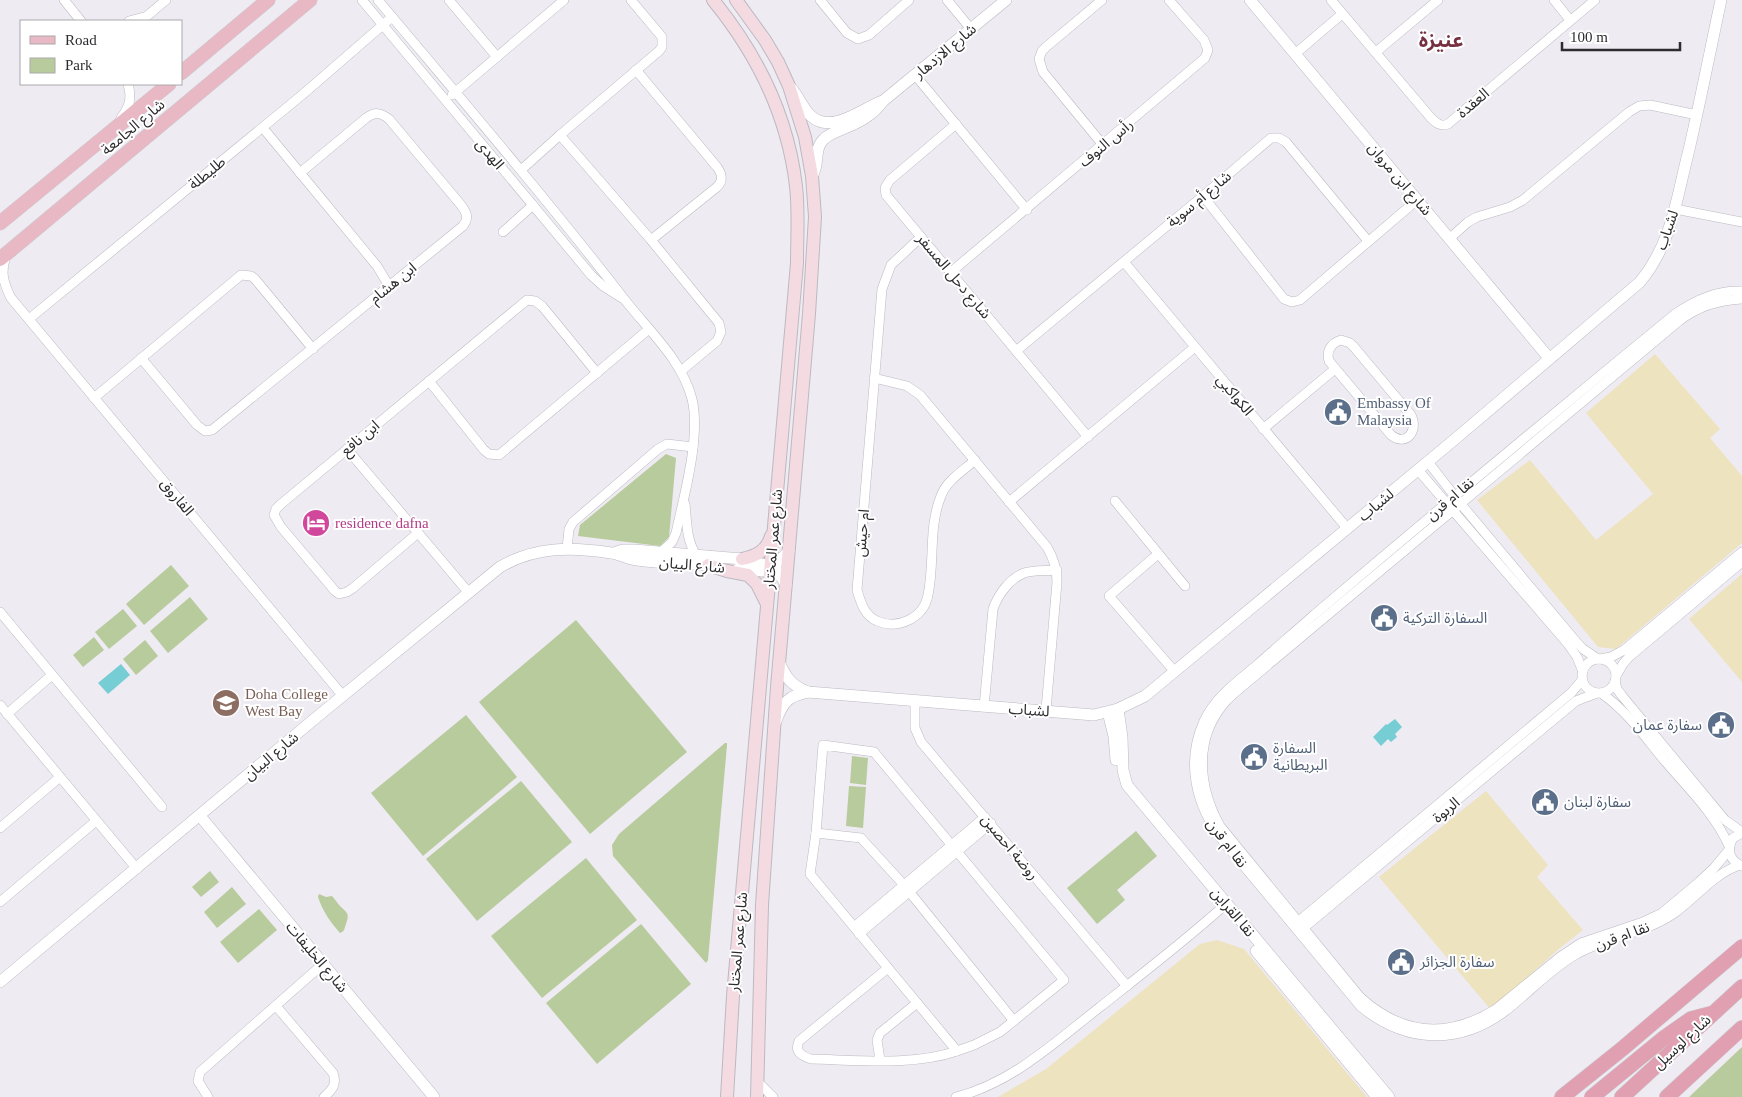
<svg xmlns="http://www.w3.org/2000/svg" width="1742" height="1097" font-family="'Times New Roman','Noto Sans Arabic',serif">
<rect width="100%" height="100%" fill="#eeebf3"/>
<g fill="#b8cb9c">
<polygon points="666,454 676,458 669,537 660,546 578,536 580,525"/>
<polygon points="171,565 189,586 144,625 126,604"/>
<polygon points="190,597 208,619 168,653 150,631"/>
<polygon points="123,609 137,626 109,649 95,632"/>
<polygon points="576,620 687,752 590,834 479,702"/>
<polygon points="94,637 104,650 83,667 73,655"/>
<polygon points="145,640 158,656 136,675 123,659"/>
<polygon points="466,715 517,777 423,856 371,793"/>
<polygon points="725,743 727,743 727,745 708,960 706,963 613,856 612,845 619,834"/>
<polygon points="852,756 868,758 866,785 850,783"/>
<polygon points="521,781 572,842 477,921 426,859"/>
<polygon points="849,786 866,787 863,828 846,826"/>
<polygon points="1136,831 1157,856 1117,890 1125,900 1097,924 1067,888"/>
<polygon points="586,858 637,920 542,998 491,936"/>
<polygon points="210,871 219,882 201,897 192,887"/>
<polygon points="232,887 246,904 217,928 204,912"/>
<path d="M319 894 326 897 332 896C335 899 337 903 340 906 347 913 350 913 346 924 344 929 345 931 340 933 331 923 322 910 318 897Z"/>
<polygon points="259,909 277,930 238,963 220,942"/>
<polygon points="641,924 691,984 597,1064 546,1003"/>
<polygon points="1742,1047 1742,1097 1689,1097"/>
</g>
<g fill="#ede3be">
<polygon points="1655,354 1720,429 1710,438 1742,476 1742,543 1616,649 1598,647 1477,500 1530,460 1596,540 1653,494 1586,413"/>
<polygon points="1742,574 1742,682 1689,619"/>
<polygon points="1486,791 1548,865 1537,877 1583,930 1560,948 1491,1010 1379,877"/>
<polygon points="1217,940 1244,949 1367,1097 998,1097 1046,1069 1200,944"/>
</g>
<g fill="#76cdd3">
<polygon points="121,664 130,675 108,694 98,683"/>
<polygon points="1395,719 1402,727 1395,734 1397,737 1391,742 1388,739 1381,746 1373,737 1386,724 1387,725"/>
</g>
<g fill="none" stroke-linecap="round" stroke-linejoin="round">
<defs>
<g id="minor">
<polyline points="64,0 81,21"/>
<polyline points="362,0 591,275 603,286 622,298"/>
<path d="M378 0C461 99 546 198 625 300 649 331 682 360 692 399 701 436 684 496 676 533L672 542 661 552"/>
<polyline points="449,0 497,57"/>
<polyline points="820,0 847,33 858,39 869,35 909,0"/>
<polyline points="947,0 971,29"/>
<polyline points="1102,0 1046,47 1042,51 1039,59 1043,72 1103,145"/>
<path d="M1331 0 1431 118C1436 123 1441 127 1448 124L1595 0"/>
<polyline points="1554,0 1570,20"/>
<polyline points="129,21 144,17"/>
<polyline points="141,21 166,0"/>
<polyline points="1376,52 1438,0"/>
<polyline points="1295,54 1342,14"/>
<path d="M636 70 717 167C722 174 724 180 717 187L651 240"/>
<polyline points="915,75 1027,210"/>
<polyline points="452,95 564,0"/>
<path d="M121 118C130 106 132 98 128 84"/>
<polyline points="956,124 890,180 885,188 886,195 1088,437"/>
<polyline points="263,128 377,266 389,286"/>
<polyline points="560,135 651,240 719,323 721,332 717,341 681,371"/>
<polyline points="521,170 560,135 659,51 662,47 662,37 631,0"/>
<polyline points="1203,196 1284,299 1292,302 1300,300 1417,200"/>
<polyline points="1675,209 1742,222"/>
<polyline points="503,232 533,205"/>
<path d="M921 237 891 265 882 289 857 590C861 603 864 615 877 621 898 630 924 618 928 595 935 562 928 528 941 496 946 481 963 471 975 460"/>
<polyline points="1449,239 1468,222 1477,217 1510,207 1523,200 1629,112 1639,106 1650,105 1697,115"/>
<path d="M7 254C0 271 3 282 11 298L343 696"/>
<polyline points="1124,262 1347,528"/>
<polyline points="951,272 1205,58 1208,50 1204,40 1169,0"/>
<polyline points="29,319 302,95 392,17"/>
<path d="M1341 340 1350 343 1354 347 1411 415C1419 431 1406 447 1391 435L1329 361C1326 351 1331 343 1341 340Z"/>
<polyline points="1016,351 1203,196 1271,138 1279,138 1286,142 1368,241"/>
<path d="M141 358 197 425 205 431 212 430 463 226C469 218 467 213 461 205L389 119C380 112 375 112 366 118L300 173"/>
<path d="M874 378 907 386 920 395 1047 547C1054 559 1057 569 1057 582L1046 710"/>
<polyline points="429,381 484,450 489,454 499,455 649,329"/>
<polyline points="94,398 241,275 251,276 255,279 313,349"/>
<polyline points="1263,429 1335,369"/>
<polyline points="347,449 469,593"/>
<polyline points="1428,462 1460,503 1573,638 1583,649 1598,659"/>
<polyline points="1418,470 1568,644 1577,657 1583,672"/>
<polyline points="1115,501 1185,586"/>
<polyline points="1009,502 1195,347"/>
<path d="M685 504C687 522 686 539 696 555"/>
<polyline points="418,533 353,588 347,592 339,594 335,591 281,527 274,515 276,509 281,504 527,300 535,301 542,306 597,373"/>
<polyline points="567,549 569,529 573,522 658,449 667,444 693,447"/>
<polyline points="1158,554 1109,596 1175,672"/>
<polyline points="0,612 162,807"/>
<polyline points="1600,659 1611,657 1624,650 1742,552"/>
<circle cx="1599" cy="676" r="17"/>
<polyline points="1616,676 1623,664 1629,657 1742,562"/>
<polyline points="1615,681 1617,689 1623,697 1725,820 1742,832"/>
<path d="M1601 693C1626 710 1645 737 1664 760 1687 787 1715 814 1729 846"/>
<polyline points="915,700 915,728 921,742 1127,986"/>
<polyline points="0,705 137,869"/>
<path d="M984 707 993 609C998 595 1009 579 1024 573 1033 570 1047 571 1057 570"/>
<polyline points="7,714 52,675"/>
<polygon points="823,745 874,752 1064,980 1000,1032 974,1045 957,1051 810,874 816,833"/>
<polyline points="0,828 60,777"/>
<polyline points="816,833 861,838 903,884 1014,1021"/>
<path d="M1742 833 1733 838C1726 850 1730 861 1742 866"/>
<path d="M1729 850 1714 868 1699 882 1662 913 1643 922 1581 943 1560 957 1496 1009C1448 1039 1402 1035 1360 997L1220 826C1198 786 1193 737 1227 700 1232 695 1238 690 1244 685L1679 321C1698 306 1718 300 1742 299"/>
<path d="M1740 865C1714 873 1695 899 1673 914 1643 934 1606 937 1575 955 1549 970 1528 994 1504 1012 1458 1046 1405 1043 1361 1007L1223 841C1196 806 1185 763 1204 721 1215 697 1238 681 1258 664 1277 647 1296 631 1315 614 1434 513 1554 413 1675 314 1695 300 1717 290 1742 291"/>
<polyline points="0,902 96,821"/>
<polyline points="1294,925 1571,693 1583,679"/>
<polyline points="854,927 985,817"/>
<polyline points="1300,931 1576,701 1597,693"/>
<polyline points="859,934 991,823"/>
<path d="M888 968 799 1041C794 1052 802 1056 811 1059 857 1060 914 1066 957 1051"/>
<path d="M276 1006 333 1073C337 1084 333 1089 324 1097"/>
<polyline points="880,1060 877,1040 880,1033 917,1003"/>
<polyline points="758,1082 773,1097"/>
<polyline points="208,1097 198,1081 200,1072 323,964"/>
<path d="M956 1097C1012 1083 1055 1042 1100 1007 1142 974 1186 940 1226 904"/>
</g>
<g id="tertiary">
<polyline points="1250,0 1549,358"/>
<path d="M791 88C799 97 803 109 811 116 832 135 862 108 883 101"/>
<path d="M812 176C820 165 813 149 824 139 829 134 838 131 845 128 860 122 873 115 883 101L1006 0"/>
<polyline points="614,553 623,550 634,550 742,559 762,564 774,568 780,574 786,585"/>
<polyline points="738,569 763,571 778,562 789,551"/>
<path d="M779 662C786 678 792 686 808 692L1094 715 1118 709 1145 696 1454 440 1640 282C1672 243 1676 200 1688 154 1700 103 1710 51 1721 0"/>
<polyline points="1118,709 1122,737 1123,770 1127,785 1389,1097"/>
<polyline points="1108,712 1114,736 1116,760"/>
<path d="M776 721C783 702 788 696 808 692"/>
<polyline points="200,816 434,1097"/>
<polyline points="1256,951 1377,1097"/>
<path d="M0 982 318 716 500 567C536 546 572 547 611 553 620 554 628 559 637 560 663 564 690 563 717 566"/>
</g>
<g id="secondary">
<path d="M713 0C757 54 788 117 796 186 799 212 797 237 797 263L733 996 727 1097"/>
<polyline points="736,0 765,40 778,62 789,86 805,137 812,176 815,217 809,314 777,687 762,905 757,1097"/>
<path d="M742 559C756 556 767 551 771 536"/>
<polyline points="708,565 727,571 748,575 757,584 767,604"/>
</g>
<g id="primary">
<polyline points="181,73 268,0"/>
<polyline points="0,223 169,84"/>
<polyline points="0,259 310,0"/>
</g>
<g id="trunk">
<polyline points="1562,1097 1622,1049 1742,947"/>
<polyline points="1592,1097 1664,1038 1691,1019 1710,1014"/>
<polyline points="1622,1097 1742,987"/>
<polyline points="1667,1097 1742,1028"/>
</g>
</defs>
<use href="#minor" stroke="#bcb9c0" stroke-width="10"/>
<use href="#tertiary" stroke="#bcb9c0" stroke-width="12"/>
<use href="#secondary" stroke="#bcb9c0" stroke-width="14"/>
<use href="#primary" stroke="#cccccd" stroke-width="15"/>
<use href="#trunk" stroke="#cccccd" stroke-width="16"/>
<use href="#minor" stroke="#fff" stroke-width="9"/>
<use href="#tertiary" stroke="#fff" stroke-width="11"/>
<use href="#secondary" stroke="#f4dbe2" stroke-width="12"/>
<use href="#primary" stroke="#e8b8c5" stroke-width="14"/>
<use href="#trunk" stroke="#e0a0b2" stroke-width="15"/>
</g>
<defs>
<symbol id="civic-disc" viewBox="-11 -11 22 22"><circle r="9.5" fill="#5c6f8a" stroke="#fff"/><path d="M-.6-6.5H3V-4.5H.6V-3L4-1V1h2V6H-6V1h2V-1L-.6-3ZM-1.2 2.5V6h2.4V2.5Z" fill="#fff"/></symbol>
<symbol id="hotel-disc" viewBox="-11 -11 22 22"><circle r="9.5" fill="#d1479c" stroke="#fff"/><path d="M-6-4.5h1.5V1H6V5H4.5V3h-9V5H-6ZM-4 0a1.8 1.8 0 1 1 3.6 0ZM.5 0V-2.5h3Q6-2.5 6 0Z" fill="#fff"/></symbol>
<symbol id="school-disc" viewBox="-11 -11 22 22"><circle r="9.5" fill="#8d6e63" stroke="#fff"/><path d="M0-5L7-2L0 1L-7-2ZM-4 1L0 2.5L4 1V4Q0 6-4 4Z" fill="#fff"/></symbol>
</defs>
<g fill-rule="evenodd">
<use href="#civic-disc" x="1322" y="396" width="32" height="32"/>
<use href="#hotel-disc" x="300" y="507" width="32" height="32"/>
<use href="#civic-disc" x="1368" y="602" width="32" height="32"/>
<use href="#school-disc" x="210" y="687" width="32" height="32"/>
<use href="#civic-disc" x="1705" y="709" width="32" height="32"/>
<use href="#civic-disc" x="1238" y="741" width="32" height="32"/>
<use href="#civic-disc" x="1529" y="786" width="32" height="32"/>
<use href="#civic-disc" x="1385" y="946" width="32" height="32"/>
</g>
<g text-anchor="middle" stroke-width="4" stroke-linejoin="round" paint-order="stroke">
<g font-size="15" fill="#2c2b2e" stroke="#fff">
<text transform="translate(945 51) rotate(-40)" y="5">شارع الازدهار</text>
<text transform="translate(1473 103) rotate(-40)" y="5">العقدة</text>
<text transform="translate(133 127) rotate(-40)" y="5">شارع الجامعة</text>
<text transform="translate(1106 143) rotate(-40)" y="5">رأس النوف</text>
<text transform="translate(490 154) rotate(50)" y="5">الهدى</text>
<text transform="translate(207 173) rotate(-39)" y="5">طليطلة</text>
<text transform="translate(1400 179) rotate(50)" y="5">شارع ابن مروان</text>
<text transform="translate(1199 199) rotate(-40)" y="5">شارع أم سوية</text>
<text transform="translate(1667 230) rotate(-71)" y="5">لشباب</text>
<text transform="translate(954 276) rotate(50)" y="5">شارع دحل المسفر</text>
<text transform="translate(393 283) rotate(-39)" y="5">ابن هشام</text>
<text transform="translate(1235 395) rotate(50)" y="5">الكواكبي</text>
<text transform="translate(360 438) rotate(-40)" y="5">ابن نافع</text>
<text transform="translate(177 497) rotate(50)" y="5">الفاروق</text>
<text transform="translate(1450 499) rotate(-40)" y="5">نقا ام قرن</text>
<text transform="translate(1376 505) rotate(-40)" y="5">لشباب</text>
<text transform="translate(862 533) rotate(-85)" y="5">ام حيش</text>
<text transform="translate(773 539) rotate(-85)" y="5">شارع عمر المختار</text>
<text transform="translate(692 565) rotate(5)" y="5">شارع البيان</text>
<text transform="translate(1029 710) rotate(4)" y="5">لشباب</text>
<text transform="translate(271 756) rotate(-40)" y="5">شارع البيان</text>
<text transform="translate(1446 810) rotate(-40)" y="5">الربوة</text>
<text transform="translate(1227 843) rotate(53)" y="5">نقا ام قرن</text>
<text transform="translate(1010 847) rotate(50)" y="5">روضة احصين</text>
<text transform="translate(1233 912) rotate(50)" y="5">نقا القراين</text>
<text transform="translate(1622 936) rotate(-20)" y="5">نقا ام قرن</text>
<text transform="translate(738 942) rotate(-85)" y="5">شارع عمر المختار</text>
<text transform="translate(317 957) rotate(50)" y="5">شارع الخليفات</text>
<text transform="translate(1682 1042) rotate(-43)" y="5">شارع لوسيل</text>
</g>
<g font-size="15" fill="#4e5e75" stroke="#fff" text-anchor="start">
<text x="1357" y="408">Embassy Of<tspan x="1357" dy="17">Malaysia</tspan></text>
<text x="1403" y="623">السفارة التركية</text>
<text x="1702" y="730" text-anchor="end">سفارة عمان</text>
<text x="1273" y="753">السفارة<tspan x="1273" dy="17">البريطانية</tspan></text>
<text x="1564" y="807">سفارة لبنان</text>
<text x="1420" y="967">سفارة الجزائر</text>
</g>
<g font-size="15" fill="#b23c85" stroke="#fff" text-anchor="start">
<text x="335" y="528">residence dafna</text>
</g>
<g font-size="15" fill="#785e54" stroke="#fff" text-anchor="start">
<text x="245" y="699">Doha College<tspan x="245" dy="17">West Bay</tspan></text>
</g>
<g font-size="20" font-weight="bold" fill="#763040" stroke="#fff">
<text x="1441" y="47">عنيزة</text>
</g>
</g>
<rect x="20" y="20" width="162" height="65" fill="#ffffff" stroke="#abaaab"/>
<rect x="30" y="36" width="25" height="8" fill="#e8b8c5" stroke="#abaaab"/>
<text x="65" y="45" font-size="15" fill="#2c2b2e">Road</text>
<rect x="30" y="58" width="25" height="15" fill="#b8cb9c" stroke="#abaaab"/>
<text x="65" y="70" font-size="15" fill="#2c2b2e">Park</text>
<path d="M1562 42v8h118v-8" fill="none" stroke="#2c2b2e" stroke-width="2.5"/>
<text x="1570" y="42" font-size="15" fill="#2c2b2e" stroke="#ffffff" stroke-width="4" paint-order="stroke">100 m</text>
</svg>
